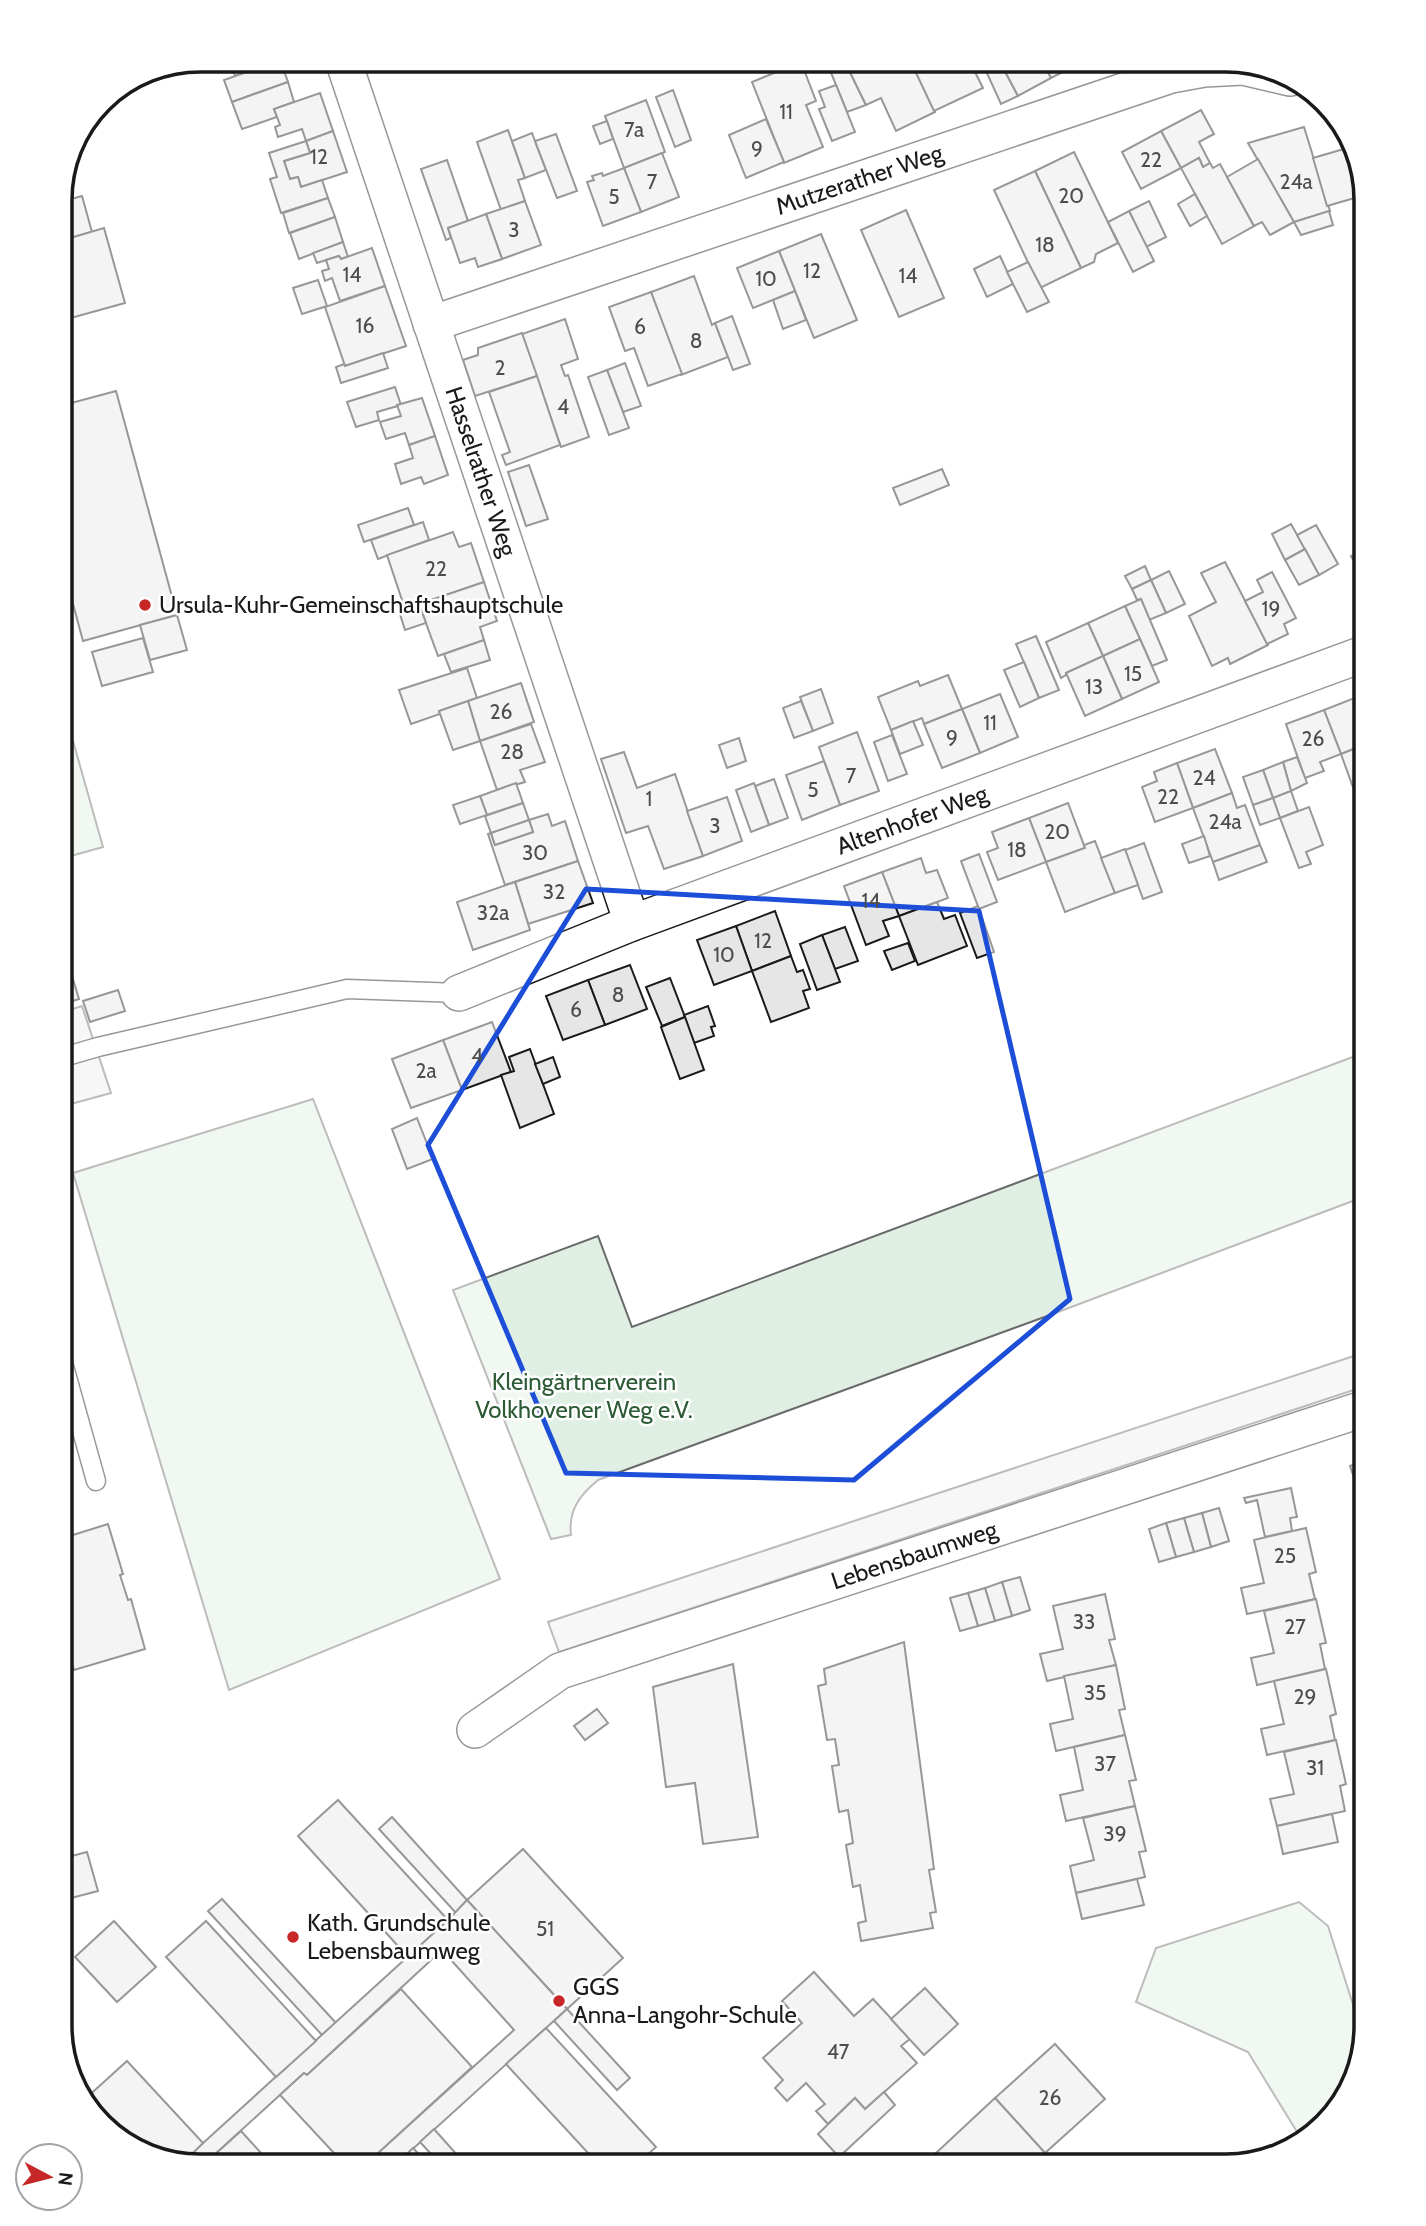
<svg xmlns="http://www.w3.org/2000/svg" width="1426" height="2226" font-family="Cabin,sans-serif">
<rect width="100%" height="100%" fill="#fff"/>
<g fill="#e0efe3" stroke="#6a6a6a" stroke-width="2">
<polygon points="60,695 103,847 60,859"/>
<path d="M1366 1052V1196L1050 1315 598 1480C580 1495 568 1510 571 1535L551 1539 453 1290 598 1236 632 1327Z"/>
<polygon points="313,1099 500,1579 229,1690 73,1173"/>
<polygon points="1299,1902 1328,1926 1363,2036 1343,2104 1302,2140 1248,2052 1136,2002 1156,1948"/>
</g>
<g fill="#ededed" stroke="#6a6a6a" stroke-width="2">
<polygon points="82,1006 111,1093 60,1107 60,1013"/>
<polygon points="1366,1352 1366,1386 559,1652 548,1622"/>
</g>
<g fill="#e6e6e6" stroke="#1a1a1a" stroke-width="2">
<polygon points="229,60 280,60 235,76"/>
<polygon points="280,60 288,82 232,102 224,80"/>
<polygon points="834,60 848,60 845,62 866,105 847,112 827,63"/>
<polygon points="848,60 910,60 935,112 896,131 881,98 866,105 845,62"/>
<polygon points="910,60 969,60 983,88 934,111"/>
<polygon points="981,60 999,60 1018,96 1001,104"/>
<polygon points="999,60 1042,60 1051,78 1018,96"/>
<polygon points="1042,60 1087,60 1051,78"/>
<polygon points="801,62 816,101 806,105 823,147 784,163 752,82"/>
<polygon points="288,82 294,102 274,109 277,117 242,129 232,102"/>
<polygon points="836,85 855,132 832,141 819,109 825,107 819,91"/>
<polygon points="673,90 691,140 675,147 656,97"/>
<polygon points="320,93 333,131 306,141 302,129 278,137 275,127 280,125 274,109"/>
<polygon points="646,100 665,152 624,168 605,116"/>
<polygon points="1201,110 1214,134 1199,142 1210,163 1203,167 1199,158 1181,168 1161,131"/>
<polygon points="766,119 784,162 746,178 729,135"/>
<polygon points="607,121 613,139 600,144 593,126"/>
<polygon points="1304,127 1330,211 1294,222 1248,143"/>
<polygon points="508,130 525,178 518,180 525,201 501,210 477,142"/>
<polygon points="333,131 347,172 301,187 298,177 290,179 284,161 310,153 306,141"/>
<polygon points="1161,131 1181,168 1141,189 1122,152"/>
<polygon points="532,133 546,170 525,178 512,141"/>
<polygon points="556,134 577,191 557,198 535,141"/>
<polygon points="306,141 310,153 284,161 290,179 298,177 301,187 322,180 328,198 281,213 270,179 277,177 269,153"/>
<polygon points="1354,146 1365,195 1327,206 1313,158"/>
<polygon points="1074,152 1118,243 1096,254 1094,262 1081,268 1035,171"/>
<polygon points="662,153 679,197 641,212 624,168"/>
<polygon points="1199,158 1203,167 1210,163 1213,168 1220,164 1254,226 1222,244 1181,168"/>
<polygon points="1258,159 1294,222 1270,235 1262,222 1254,226 1227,177"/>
<polygon points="447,160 468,221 448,228 451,238 446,240 421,169"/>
<polygon points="624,168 641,212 603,226 587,182 594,180 592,176 602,173 603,176"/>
<polygon points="1035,171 1081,268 1040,288 994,190"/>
<polygon points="1195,194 1207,216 1190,226 1178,204"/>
<polygon points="82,196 92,232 60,241 60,202"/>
<polygon points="328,198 335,217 289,233 283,213"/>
<polygon points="525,201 541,245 502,259 486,214"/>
<polygon points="1149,201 1166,237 1146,247 1129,211"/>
<polygon points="906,210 944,298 899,317 861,230"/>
<polygon points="1129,211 1154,261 1133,272 1108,222"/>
<polygon points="1329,211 1333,225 1301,235 1294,222"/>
<polygon points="486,214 502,259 478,267 475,258 460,263 448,228"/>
<polygon points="335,217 343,242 299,259 290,233"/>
<polygon points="104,228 125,303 60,321 60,241"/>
<polygon points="821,234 857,320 814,338 779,251"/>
<polygon points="343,242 348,257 341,259 339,256 317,263 313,253"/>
<polygon points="372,248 385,286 340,301 332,278 325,281 322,271 329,269 326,260 339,256 341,259"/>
<polygon points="779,251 795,291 753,308 737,268"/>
<polygon points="1000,256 1013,284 987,297 974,269"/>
<polygon points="1028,262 1049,302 1027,312 1007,272"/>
<polygon points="694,276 712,325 715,323 728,357 681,375 651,292"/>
<polygon points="318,280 327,306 302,314 293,288"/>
<polygon points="385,286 406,346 345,366 325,307"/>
<polygon points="795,291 806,320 783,329 773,300"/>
<polygon points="651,292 682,374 648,386 634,348 625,351 609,307"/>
<polygon points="732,316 750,364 733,370 715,323"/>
<polygon points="565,319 578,359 561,365 565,376 568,375 589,437 561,447 522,334"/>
<polygon points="522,333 537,376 475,396 463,360 478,355 478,348"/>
<polygon points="383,353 388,368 341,383 336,367 344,364 345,366"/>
<polygon points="625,363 641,406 623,412 607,370"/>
<polygon points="607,370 629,428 609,435 588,377"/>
<polygon points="537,376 560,445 506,465 502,455 510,452 489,392"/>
<polygon points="395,387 401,405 377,412 379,420 356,427 347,402"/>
<polygon points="116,391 177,615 83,641 60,556 60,406"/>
<polygon points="422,398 435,436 409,445 405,433 386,439 380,422 401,416 397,405"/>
<polygon points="435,436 448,475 424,484 421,477 401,484 395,464 413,458 409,445"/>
<polygon points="529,465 548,519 526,526 508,472"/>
<polygon points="942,469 949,485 900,505 893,488"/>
<polygon points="408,508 414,525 364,542 358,525"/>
<polygon points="423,522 429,540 378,559 371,540"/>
<polygon points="1291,524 1305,549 1285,560 1272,534"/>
<polygon points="1316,525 1338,564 1319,575 1297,535"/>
<polygon points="453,532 459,547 471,543 484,582 405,609 387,555"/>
<polygon points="1366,547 1366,583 1351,556"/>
<polygon points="1305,549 1319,575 1299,585 1285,560"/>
<polygon points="1225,562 1268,645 1230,664 1228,658 1212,666 1189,616 1216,602 1201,573"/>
<polygon points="1145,566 1151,580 1132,589 1125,576"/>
<polygon points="1169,571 1185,604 1166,613 1151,580"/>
<polygon points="1272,572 1296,618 1284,624 1288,634 1267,644 1245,601 1263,592 1257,580"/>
<polygon points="1151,580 1166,613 1149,620 1141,599 1137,600 1132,589"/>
<polygon points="484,582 497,621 480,627 484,640 438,656 419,604"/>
<polygon points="1141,599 1167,660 1152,666 1125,606"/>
<polygon points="419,604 426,623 405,630 399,611"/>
<polygon points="1125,606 1140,639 1103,656 1088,623"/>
<polygon points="177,615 187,650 150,660 140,625"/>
<polygon points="1088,623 1103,656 1066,673 1066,675 1061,678 1046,642"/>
<polygon points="1036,636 1059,690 1039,698 1016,644"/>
<polygon points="143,638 153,672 102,686 92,652"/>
<polygon points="1140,639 1159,682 1122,699 1103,656"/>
<polygon points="484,640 490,660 451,672 444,654"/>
<polygon points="1103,656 1122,699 1085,716 1066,673"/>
<polygon points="1024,662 1039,698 1020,707 1004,670"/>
<polygon points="467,668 477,698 439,711 440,714 411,724 399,690"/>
<polygon points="948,675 962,709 924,724 922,718 891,730 878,697 918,681 920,686"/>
<polygon points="521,683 534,722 480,741 468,701"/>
<polygon points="821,689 833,723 813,731 800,697"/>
<polygon points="1000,694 1018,737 980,753 962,709"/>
<polygon points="1362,695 1366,707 1366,744 1341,754 1324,710"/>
<polygon points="468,701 480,741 453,750 439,711"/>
<polygon points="801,701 813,731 794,738 783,708"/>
<polygon points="962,709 980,753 942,768 924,724"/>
<polygon points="1324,710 1341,754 1320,762 1324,771 1305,778 1286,724"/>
<polygon points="913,721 923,745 900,754 891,730"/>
<polygon points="531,724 545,762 520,770 525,782 497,790 480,741"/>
<polygon points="857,732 879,791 840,805 819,747"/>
<polygon points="892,735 907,774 888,781 874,742"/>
<polygon points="739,738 746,761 727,768 719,745"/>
<polygon points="1366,744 1366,802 1359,804 1341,754"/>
<polygon points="1215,749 1232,793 1193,808 1177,763"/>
<polygon points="624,752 637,788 675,774 703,856 664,869 648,826 626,833 601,759"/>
<polygon points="1297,757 1307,783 1291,791 1283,762"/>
<polygon points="824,761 840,805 802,820 786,775"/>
<polygon points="1283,762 1291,791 1273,798 1263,770"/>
<polygon points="1177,763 1193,808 1155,822 1142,787 1157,781 1154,772"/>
<polygon points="1263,770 1273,798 1253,805 1243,777"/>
<polygon points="774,779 788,818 769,825 755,786"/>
<polygon points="516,783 523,803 487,815 480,796"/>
<polygon points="754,783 769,825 751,832 736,790"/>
<polygon points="1291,791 1298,811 1280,818 1273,798"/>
<polygon points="1232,793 1237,808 1245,805 1260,845 1213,862 1193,808"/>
<polygon points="480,796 487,815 460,824 453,805"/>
<polygon points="727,797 742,841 703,856 687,811"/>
<polygon points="1273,798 1280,818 1260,825 1253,805"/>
<polygon points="523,803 529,820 491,833 485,816"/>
<polygon points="1068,803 1085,848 1046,862 1029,818"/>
<polygon points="1309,807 1323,845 1306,852 1311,864 1299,868 1280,818"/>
<polygon points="548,814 552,826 565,821 578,861 505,885 488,834 491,833 495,845 533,832 529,820"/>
<polygon points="1029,818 1046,862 998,880 987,852 998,848 992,832"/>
<polygon points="529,820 533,832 495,845 491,833"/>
<polygon points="1204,836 1210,856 1189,863 1182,844"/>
<polygon points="1095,841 1115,893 1065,912 1046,862 1085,848 1084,845"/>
<polygon points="1144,843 1162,892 1143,899 1125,850"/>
<polygon points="1260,845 1267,862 1219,880 1213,862"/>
<polygon points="1125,849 1138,885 1115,893 1101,858"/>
<polygon points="979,854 997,902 979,909 961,861"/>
<polygon points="921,858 926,873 937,870 948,898 899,916 882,872"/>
<polygon points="578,861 593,903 528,924 515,882"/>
<polygon points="882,872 899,916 883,921 889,936 866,945 844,886"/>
<polygon points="515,882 530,930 473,950 457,902"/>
<polygon points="937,902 944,919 955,915 967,946 918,965 899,916"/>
<polygon points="978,906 994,952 977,958 960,913"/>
<polygon points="775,911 791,956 752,971 736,926"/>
<polygon points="736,926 752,971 714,985 697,940"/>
<polygon points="845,927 858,961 835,969 822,935"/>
<polygon points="822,935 840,982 817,990 800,944"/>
<polygon points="908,943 915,961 892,970 884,951"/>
<polygon points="64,950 79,999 60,1005 60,951"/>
<polygon points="791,956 797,972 803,970 810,989 803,991 809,1008 771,1022 752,971"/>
<polygon points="630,965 647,1009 605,1025 588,980"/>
<polygon points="670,978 685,1017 662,1026 646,987"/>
<polygon points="588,980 605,1025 563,1040 546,996"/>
<polygon points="118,990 125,1011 90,1022 83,1001"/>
<polygon points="708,1006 715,1026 711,1027 714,1036 694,1043 684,1015"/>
<polygon points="685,1017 704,1070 680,1079 661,1027"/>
<polygon points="492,1022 511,1072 462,1090 443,1040"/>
<polygon points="443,1040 462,1090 411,1108 392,1059"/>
<polygon points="530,1049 554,1114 520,1128 501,1075 514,1071 509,1057"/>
<polygon points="553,1057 560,1077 543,1084 535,1064"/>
<polygon points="417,1118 433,1159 407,1169 392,1129"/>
<polygon points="1366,1461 1366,1497 1361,1499 1350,1466"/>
<polygon points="1291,1488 1297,1517 1290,1518 1292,1531 1265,1537 1257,1500 1246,1503 1244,1498"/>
<polygon points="1219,1508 1229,1541 1211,1547 1202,1513"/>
<polygon points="1202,1513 1211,1547 1194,1552 1184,1518"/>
<polygon points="1184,1518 1194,1552 1176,1557 1166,1523"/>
<polygon points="1166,1523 1176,1557 1159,1562 1149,1529"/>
<polygon points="108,1524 123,1574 120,1575 128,1600 131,1599 145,1649 74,1670 60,1623 60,1539"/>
<polygon points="1306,1528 1316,1572 1309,1574 1315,1599 1247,1614 1241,1588 1264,1583 1254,1540"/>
<polygon points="1020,1577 1030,1610 1012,1616 1002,1582"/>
<polygon points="1002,1582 1012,1616 995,1621 985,1588"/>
<polygon points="985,1588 995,1621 978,1626 968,1593"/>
<polygon points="968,1593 978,1626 960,1631 950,1598"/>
<polygon points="1105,1594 1115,1639 1109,1640 1116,1665 1047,1681 1040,1654 1063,1649 1053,1606"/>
<polygon points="1316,1599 1326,1643 1320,1644 1325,1669 1257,1685 1251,1658 1274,1653 1264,1611"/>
<polygon points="904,1642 934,1869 929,1870 936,1912 930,1913 933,1928 861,1941 858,1923 866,1921 860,1885 853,1887 846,1845 853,1843 848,1810 839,1812 832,1766 839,1765 835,1739 827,1740 818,1686 826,1684 824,1669"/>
<polygon points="733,1664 758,1837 703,1844 695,1783 666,1787 653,1687"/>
<polygon points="1116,1665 1125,1709 1119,1710 1125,1735 1056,1751 1050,1724 1073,1719 1064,1676"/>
<polygon points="1326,1669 1336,1714 1330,1716 1335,1740 1267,1755 1261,1729 1284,1724 1274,1681"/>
<polygon points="597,1709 608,1723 585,1740 574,1726"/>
<polygon points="1125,1735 1136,1780 1129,1781 1135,1806 1066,1821 1060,1795 1083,1790 1074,1747"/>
<polygon points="1336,1740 1346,1784 1340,1786 1345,1811 1277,1826 1270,1799 1294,1794 1284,1752"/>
<polygon points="338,1800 448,1920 408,1957 298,1836"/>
<polygon points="1135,1806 1146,1851 1139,1852 1145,1877 1076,1893 1070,1866 1094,1860 1083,1818"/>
<polygon points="1332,1814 1338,1842 1283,1854 1277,1826"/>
<polygon points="392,1817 467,1900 456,1913 379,1829"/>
<polygon points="523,1849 623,1958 567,2009 467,1900"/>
<polygon points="87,1852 98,1891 60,1901 60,1859"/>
<polygon points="1137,1879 1144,1905 1082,1919 1076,1893"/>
<polygon points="222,1899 336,2023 322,2035 208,1911"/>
<polygon points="467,1900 567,2009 394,2166 368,2166 380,2155 378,2153 514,2030 442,1950 307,2075 304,2073 202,2166 191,2154 448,1920"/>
<polygon points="114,1921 156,1967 117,2002 75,1957"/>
<polygon points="206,1921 316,2041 276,2077 166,1957"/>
<polygon points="814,1972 854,2016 873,1999 910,2039 901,2046 917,2063 865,2109 855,2098 828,2124 816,2111 825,2104 806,2083 787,2101 775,2088 783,2080 763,2058 802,2023 782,2001"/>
<polygon points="925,1988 958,2024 924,2055 891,2019"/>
<polygon points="401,1989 472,2067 378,2153 380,2155 368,2166 346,2166 280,2095 304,2073 307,2075"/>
<polygon points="567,2009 630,2078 617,2090 554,2021"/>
<polygon points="546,2028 656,2147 635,2166 600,2166 506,2064"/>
<polygon points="1055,2044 1105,2099 1045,2153 995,2098"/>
<polygon points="127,2061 203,2143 183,2163 122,2143 84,2100"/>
<polygon points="884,2092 895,2105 839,2157 818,2134 855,2098 865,2109"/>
<polygon points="995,2098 1045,2153 1031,2166 948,2166 936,2153"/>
<polygon points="434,2129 467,2166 442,2166 420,2142"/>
<polygon points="241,2131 273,2166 201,2166 202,2166"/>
<polygon points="413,2148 430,2166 394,2166"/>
<polygon points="936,2153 948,2166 921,2166"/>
</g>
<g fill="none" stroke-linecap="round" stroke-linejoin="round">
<defs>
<g id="lane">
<polyline points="60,1058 98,1047 347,989 459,993"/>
<polyline points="60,1352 96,1481"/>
</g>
<g id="street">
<path id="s1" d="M343 60 632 923"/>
<path id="s2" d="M431 324 1171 75 1204 69 1243 67 1290 78"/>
<path id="s3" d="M459 993 632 923 1366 653"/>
<path id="s4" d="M475 1730 560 1671 1366 1408"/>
</g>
</defs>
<use href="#lane" stroke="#1a1a1a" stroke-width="21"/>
<use href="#street" stroke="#1a1a1a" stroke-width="38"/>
<use href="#lane" stroke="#fff" stroke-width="18"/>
<use href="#street" stroke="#fff" stroke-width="35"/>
</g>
<path d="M0 0H1426V2226H0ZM586 889 979 911 1070 1299 854 1480 566 1473 428 1145Z" fill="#fff" fill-opacity=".55" fill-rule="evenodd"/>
<path fill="none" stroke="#1d4ed8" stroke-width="5" stroke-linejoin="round" d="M586 889 979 911 1070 1299 854 1480 566 1473 428 1145Z"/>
<g fill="#c62828" stroke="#fff" stroke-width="2.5">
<circle cx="145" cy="605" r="7"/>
<circle cx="293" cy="1937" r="7"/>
<circle cx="559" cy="2001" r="7"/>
</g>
<g text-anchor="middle" stroke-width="5" stroke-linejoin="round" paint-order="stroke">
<g font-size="21" fill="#4d4d4d">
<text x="786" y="119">11</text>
<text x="634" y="137">7a</text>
<text x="757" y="156">9</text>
<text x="319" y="164">12</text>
<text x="1151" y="167">22</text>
<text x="652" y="189">7</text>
<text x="1296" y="189">24a</text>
<text x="1071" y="203">20</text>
<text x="614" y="204">5</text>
<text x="514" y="237">3</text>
<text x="1045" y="252">18</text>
<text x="812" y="278">12</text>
<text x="352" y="282">14</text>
<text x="908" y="283">14</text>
<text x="766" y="286">10</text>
<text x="365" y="333">16</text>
<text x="640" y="334">6</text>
<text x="696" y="348">8</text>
<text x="500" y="375">2</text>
<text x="563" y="414">4</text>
<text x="436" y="576">22</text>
<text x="1271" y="616">19</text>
<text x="1133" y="681">15</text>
<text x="1094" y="694">13</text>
<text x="501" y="719">26</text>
<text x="990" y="730">11</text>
<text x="952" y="745">9</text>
<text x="1313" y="746">26</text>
<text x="512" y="759">28</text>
<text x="851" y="783">7</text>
<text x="1204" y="785">24</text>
<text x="813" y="797">5</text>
<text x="1168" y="804">22</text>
<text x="649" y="806">1</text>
<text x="1225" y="829">24a</text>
<text x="715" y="833">3</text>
<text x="1057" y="839">20</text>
<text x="1017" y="857">18</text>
<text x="535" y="860">30</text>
<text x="554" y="899">32</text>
<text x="871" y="908">14</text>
<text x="493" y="920">32a</text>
<text x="763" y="948">12</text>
<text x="724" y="962">10</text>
<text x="618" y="1002">8</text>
<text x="576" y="1017">6</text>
<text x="477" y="1063">4</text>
<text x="426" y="1078">2a</text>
<text x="1285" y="1563">25</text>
<text x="1084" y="1629">33</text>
<text x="1295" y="1634">27</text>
<text x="1095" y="1700">35</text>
<text x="1305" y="1704">29</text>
<text x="1105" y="1771">37</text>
<text x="1315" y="1775">31</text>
<text x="1115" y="1841">39</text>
<text x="545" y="1936">51</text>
<text x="838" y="2059">47</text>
<text x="1050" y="2105">26</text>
</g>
<g font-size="24" fill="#1a1a1a" stroke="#fff">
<text dy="8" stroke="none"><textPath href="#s2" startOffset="452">Mutzerather Weg</textPath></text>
<text dy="8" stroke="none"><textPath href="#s1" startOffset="434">Hasselrather Weg</textPath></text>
<text dy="8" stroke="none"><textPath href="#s3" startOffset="485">Altenhofer Weg</textPath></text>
<text dy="8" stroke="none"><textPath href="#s4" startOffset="476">Lebensbaumweg</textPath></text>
</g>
<g font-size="24" fill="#1a1a1a" stroke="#fff" text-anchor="start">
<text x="159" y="613">Ursula-Kuhr-Gemeinschaftshauptschule</text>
<text x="307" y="1931">Kath. Grundschule<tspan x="307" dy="28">Lebensbaumweg</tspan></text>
<text x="573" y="1995">GGS<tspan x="573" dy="28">Anna-Langohr-Schule</tspan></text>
</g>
<g font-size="24" fill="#2b5a34" stroke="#fff">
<text x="584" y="1390">Kleingärtnerverein<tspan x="584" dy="28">Volkhovener Weg e.V.</tspan></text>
</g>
</g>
<path d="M0 0H1426V2226H0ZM200 72H1226A128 128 0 0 1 1354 200V2026A128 128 0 0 1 1226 2154H200A128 128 0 0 1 72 2026V200A128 128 0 0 1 200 72Z" fill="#fff" fill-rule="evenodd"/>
<path fill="none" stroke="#1a1a1a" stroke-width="3.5" d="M200 72H1226A128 128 0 0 1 1354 200V2026A128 128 0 0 1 1226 2154H200A128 128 0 0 1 72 2026V200A128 128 0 0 1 200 72Z"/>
<g transform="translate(49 2177) rotate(97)"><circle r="33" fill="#ffffff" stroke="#a3a3a3" stroke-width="2"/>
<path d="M0-5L12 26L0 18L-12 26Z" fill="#c62828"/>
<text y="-10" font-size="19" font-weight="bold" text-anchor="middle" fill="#1a1a1a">N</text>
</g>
</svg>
